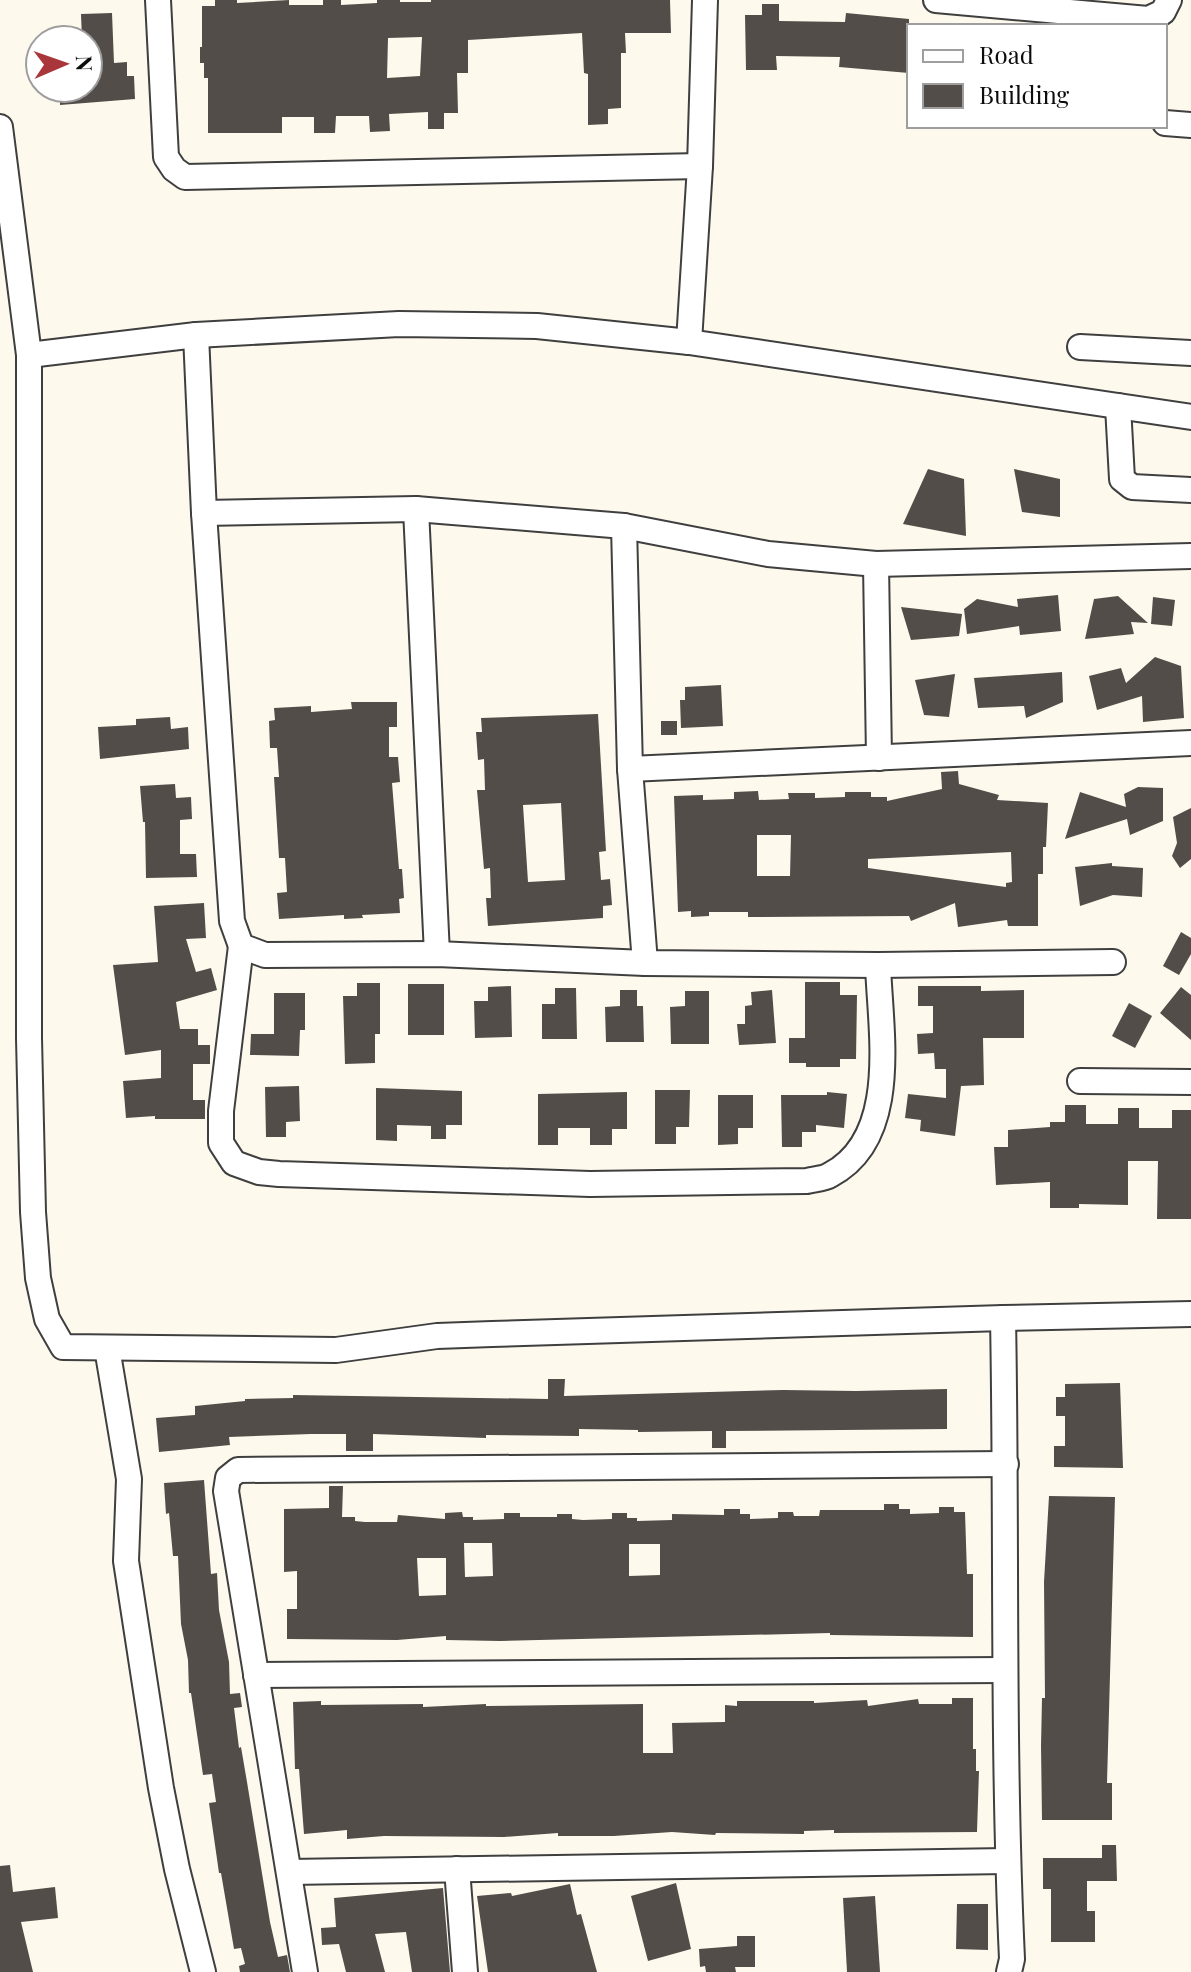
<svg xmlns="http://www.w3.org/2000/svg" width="1191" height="1972" font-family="'Playfair Display',serif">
<rect width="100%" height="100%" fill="#fdfaed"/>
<g fill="#534d49" fill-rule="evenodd">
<path d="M215 0H237V3L289 0V5H323V0H341V5L377 3V0H400V2H431V0H670L671 33H625L626 53H621V108L608 109V124L588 125V74L584 73 582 33 468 40V73H457L458 113H444V129H428V112L389 114 390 131 370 132 369 116H336L335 133H314V117H282V133H208V78H204V63H200V47H202V6H215ZM422 37 420 76 387 78 388 38Z"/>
<polygon points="762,4 779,4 779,21 845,22 846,13 909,19 909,73 839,67 840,57 776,56 777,70 746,70 745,15 762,15"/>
<polygon points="112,13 114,63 127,62 127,76 134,76 135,99 60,105 60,88 88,88 88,40 82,40 81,14"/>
<polygon points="928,469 964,479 966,536 903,524"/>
<polygon points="1014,469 1060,479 1060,517 1022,512"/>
<polygon points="1058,595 1061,631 1020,635 1019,626 967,634 964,609 977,599 1018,607 1017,599"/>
<polygon points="1118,596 1148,623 1131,622 1134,634 1085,639 1094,599"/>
<polygon points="1153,597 1175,600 1172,626 1151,624"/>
<polygon points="901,607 962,614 959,636 911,640"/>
<polygon points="1155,657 1181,666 1184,718 1143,722 1142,696 1097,710 1089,676 1121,668 1126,683"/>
<polygon points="1062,672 1063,702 1026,718 1024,706 978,708 974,678"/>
<polygon points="955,674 949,717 924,715 915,680"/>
<polygon points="721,685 723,726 681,728 680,700 685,700 685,687"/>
<polygon points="351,702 397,702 397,727 389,727 389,757 398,757 400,782 392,783 399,869 402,869 404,898 399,899 400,913 362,915 363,918 344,919 344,915 279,919 277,893 287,892 285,858 279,858 274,777 279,777 277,748 270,748 269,721 275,720 274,708 311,706 311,712 352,709"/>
<path d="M598 714 606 851 599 852 601 880 610 879 612 905 603 906V918L488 926 486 898H491L490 868 484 869 477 790H485L484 759 478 760 476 732H482L481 718ZM561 803 565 880 528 882 523 805Z"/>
<polygon points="170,717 171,729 188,727 189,749 100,759 98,727 136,725 136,719"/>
<rect x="661" y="721" width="16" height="14"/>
<path d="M958 771 959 784 999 795 997 800 1048 803 1046 847H1043V874H1038V926H1008L1007 920 958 927 955 903 911 921 909 916 748 917V912H709V916L691 917V911L678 912 674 796 703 795V800L734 799V792L758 791 759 800 789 799 788 793H815V798L845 797V792H871V797H887V801L942 789 941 772ZM757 835H791L790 876H757ZM1011 852 1012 882 1006 883V887L868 868V859Z"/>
<polygon points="175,784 176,798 191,797 192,819 180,820 180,854 196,854 197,877 146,878 145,822 143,822 140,786"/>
<polygon points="1138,787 1163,788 1163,821 1130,835 1127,819 1065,839 1080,792 1126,807 1124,794"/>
<polygon points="1191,808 1191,859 1180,868 1172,856 1177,843 1173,817"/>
<polygon points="1112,863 1112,866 1143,868 1142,897 1113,895 1080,906 1075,867"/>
<polygon points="204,903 206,938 186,939 196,972 211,968 217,990 176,1002 180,1029 198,1029 198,1045 210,1045 210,1064 193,1064 193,1100 205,1100 205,1119 155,1119 155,1116 126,1118 123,1081 161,1078 161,1050 125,1055 113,965 158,962 154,906"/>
<polygon points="1181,932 1191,938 1191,954 1179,975 1163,966"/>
<polygon points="805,982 840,982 840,995 857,995 856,1059 840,1059 840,1067 806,1067 806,1063 789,1063 789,1038 805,1038"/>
<polygon points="357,983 380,983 380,1034 375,1034 375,1063 345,1064 343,996 357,996"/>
<rect x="408" y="984" width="36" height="51"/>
<polygon points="511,986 512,1037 475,1038 474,1001 488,1001 488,987"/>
<polygon points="918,986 981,986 981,991 1024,990 1024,1038 983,1038 984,1085 961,1086 955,1136 920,1131 921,1120 905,1118 908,1094 946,1098 946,1069 935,1069 934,1053 918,1054 917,1034 933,1033 933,1006 918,1006"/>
<polygon points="1181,987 1191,995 1191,1040 1160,1013"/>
<polygon points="555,988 576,988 577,1039 542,1039 542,1004 555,1004"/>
<polygon points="620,990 637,990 637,1006 643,1006 644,1042 606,1042 605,1007 620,1006"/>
<polygon points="772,990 776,1043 739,1045 737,1024 745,1024 745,1006 752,1005 751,992"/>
<polygon points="685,991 709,991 709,1044 671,1044 670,1007 685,1006"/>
<polygon points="274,993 305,993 305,1030 300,1030 299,1056 250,1055 251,1034 274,1034"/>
<polygon points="1129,1003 1152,1016 1135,1048 1112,1036"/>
<polygon points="299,1086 300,1121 286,1122 286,1137 266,1137 265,1087"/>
<polygon points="376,1088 462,1091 462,1125 446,1125 446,1139 431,1139 431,1126 397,1125 397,1141 376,1140"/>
<polygon points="655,1090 690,1090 689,1127 676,1127 676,1144 655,1144"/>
<polygon points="627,1092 627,1129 612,1129 612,1145 590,1145 590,1128 558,1128 558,1145 538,1145 538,1094"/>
<polygon points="827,1092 847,1094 844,1128 816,1125 816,1132 802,1132 802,1147 782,1147 781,1095 827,1095"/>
<polygon points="718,1095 753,1095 753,1128 738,1128 738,1144 718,1145"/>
<polygon points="1065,1105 1086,1105 1086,1124 1118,1124 1118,1108 1139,1108 1139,1128 1172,1128 1172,1110 1191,1110 1191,1219 1157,1219 1158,1161 1128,1161 1128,1205 1079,1204 1079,1208 1050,1208 1050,1182 996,1185 994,1147 1008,1147 1008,1130 1050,1127 1050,1122 1065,1122"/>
<polygon points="548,1379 565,1379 564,1396 783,1390 856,1391 947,1389 947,1429 726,1431 726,1448 712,1448 712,1431 638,1432 638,1430 579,1429 579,1436 486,1435 486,1438 373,1434 373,1451 346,1451 346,1434 311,1434 229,1437 230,1445 159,1452 156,1418 195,1415 195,1406 245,1401 245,1399 293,1398 293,1395 548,1399"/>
<polygon points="1120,1383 1123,1468 1054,1467 1054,1446 1065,1446 1065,1416 1056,1416 1056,1397 1065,1397 1065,1384"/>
<polygon points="204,1480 211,1574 217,1573 219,1610 229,1662 230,1694 240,1693 242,1707 234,1708 239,1748 241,1747 247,1782 270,1922 278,1957 287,1955 290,1972 240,1972 239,1966 245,1964 241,1948 234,1949 221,1873 219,1873 209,1803 216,1802 212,1774 203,1775 191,1693 189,1693 188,1660 181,1624 178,1556 173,1556 169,1513 166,1514 164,1483"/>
<path d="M329 1486H343L342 1517H355V1521L365 1522H397L398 1515 445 1519V1513L462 1512 463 1517H473V1520L504 1519V1513H520V1517H557V1514H572V1519L583 1520 612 1519V1513H627V1518H637V1521L672 1520V1514L724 1515V1509H740V1514H750V1519L778 1518V1512H793L794 1516H819L820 1510H884V1504H899V1509H910V1514L939 1513V1507H954V1512H965L967 1574H973V1637L830 1635V1633L500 1641 446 1640V1636L397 1640 287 1639V1609H297V1571L284 1572V1509L329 1508ZM464 1543H492L493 1576 465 1577ZM629 1544H660V1575L629 1576ZM417 1558H446V1595L419 1596Z"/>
<polygon points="1049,1496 1115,1497 1107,1783 1112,1783 1112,1820 1042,1820 1041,1746 1042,1698 1045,1698 1044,1582"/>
<polygon points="952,1698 973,1698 973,1749 976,1749 976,1771 979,1771 977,1832 834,1833 834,1830 804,1831 804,1834 716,1833 715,1835 672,1832 614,1836 558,1836 558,1833 504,1837 384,1836 347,1839 347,1830 304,1834 299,1769 295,1769 293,1702 321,1701 321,1705 423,1704 423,1707 486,1704 486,1706 643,1704 643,1753 673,1753 672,1723 725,1722 725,1705 737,1706 737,1701 814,1701 814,1703 867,1700 868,1706 918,1699 919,1704 952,1704"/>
<polygon points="1102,1845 1116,1845 1117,1881 1087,1881 1087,1911 1095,1911 1095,1942 1051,1942 1051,1889 1043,1889 1043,1858 1102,1858"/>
<polygon points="10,1865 13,1892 55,1887 58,1918 21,1922 33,1972 0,1972 0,1866"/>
<polygon points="676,1883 691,1949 648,1961 631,1896"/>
<polygon points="570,1884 577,1915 581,1914 597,1972 488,1972 477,1896 511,1893 512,1896"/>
<polygon points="443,1888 450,1972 412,1972 406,1932 375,1934 385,1972 346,1972 339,1944 322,1945 321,1928 336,1927 334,1898"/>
<polygon points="875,1896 880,1972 847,1972 843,1898"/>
<polygon points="957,1904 988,1904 988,1950 956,1949"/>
<polygon points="737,1936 755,1936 755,1967 735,1967 736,1972 706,1972 705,1966 700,1967 699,1949 737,1946"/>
</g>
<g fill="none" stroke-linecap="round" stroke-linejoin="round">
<defs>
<g id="minor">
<polyline points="158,0 166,157 174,169 185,177 700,166"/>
<polyline points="936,0 1148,19 1163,12 1169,0"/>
<polyline points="1165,123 1191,125"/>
<polyline points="0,127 29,355 29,1038 33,1212 38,1278 47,1319 63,1347 336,1350 437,1336 492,1334 1003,1318 1191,1314"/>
<polyline points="196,335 204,513 232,921 241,946 265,955 437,954 645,963 878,965 1113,962"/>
<polyline points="689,342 700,166 705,0"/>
<polyline points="1080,347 1191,353"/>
<polyline points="29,355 196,335 399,324 537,326 689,342 1191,417"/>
<polyline points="1118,406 1122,479 1132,487 1191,490"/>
<polyline points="416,509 437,954"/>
<polyline points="204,513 416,509 624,526 768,554 876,564 1191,556"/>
<polyline points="624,526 630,769 645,963"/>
<polyline points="876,564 879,758"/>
<polyline points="630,769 1191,743"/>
<path d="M241 946 221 1111V1143L234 1163 259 1172 279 1174 590 1184 807 1181C814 1179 824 1179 830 1175 901 1138 880 1030 878 965"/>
<polyline points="1080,1081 1191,1082"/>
<path d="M1003 1318C1007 1531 1002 1745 1012 1959L1009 1972"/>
<polyline points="107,1348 129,1479 126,1561 161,1788 177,1869 203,1972"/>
<polyline points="256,1675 1004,1670"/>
<polyline points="457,1869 465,1972"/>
<polyline points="289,1872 1007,1861"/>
<polyline points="305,1972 226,1491 228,1478 238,1470 1006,1464"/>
</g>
</defs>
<use href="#minor" stroke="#3f3f3f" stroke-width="28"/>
<use href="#minor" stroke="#fff" stroke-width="24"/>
</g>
<rect x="907" y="24" width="260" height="104" fill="#ffffff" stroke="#9e9e9e" stroke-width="2"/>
<rect x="923" y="50" width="40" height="12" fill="#ffffff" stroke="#9e9e9e" stroke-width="2"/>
<text x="979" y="64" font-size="24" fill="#0c0c0c">Road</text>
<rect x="923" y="84" width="40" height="24" fill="#534d49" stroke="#9e9e9e" stroke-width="2"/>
<text x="979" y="104" font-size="24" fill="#0c0c0c">Building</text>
<g transform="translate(64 64) rotate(88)"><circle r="38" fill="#ffffff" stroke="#9e9e9e" stroke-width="2"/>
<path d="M0-6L14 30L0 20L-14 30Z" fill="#a9363a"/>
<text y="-12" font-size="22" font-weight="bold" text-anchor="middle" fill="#0c0c0c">N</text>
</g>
</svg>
